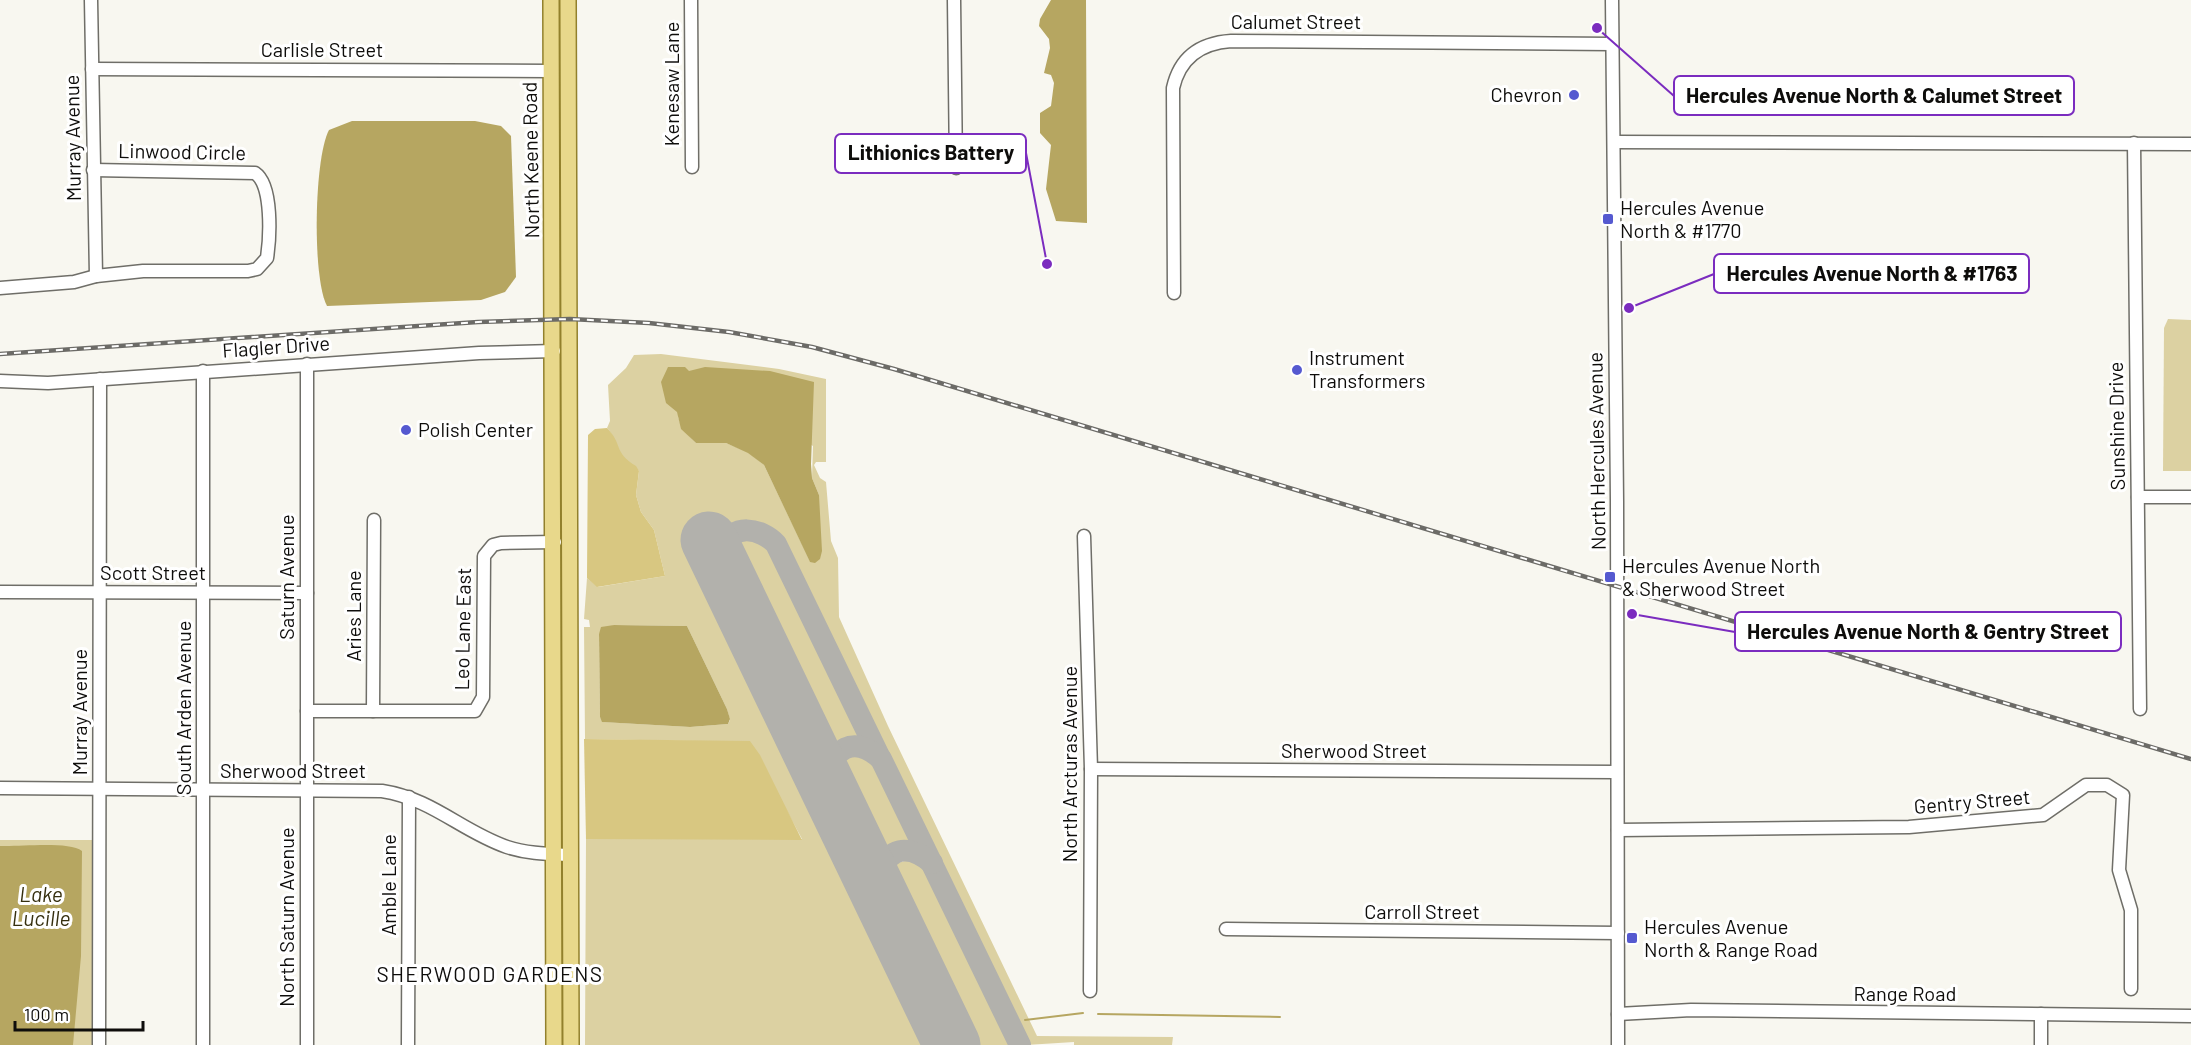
<svg xmlns="http://www.w3.org/2000/svg" width="2191" height="1045" font-family="Barlow,sans-serif">
<rect width="100%" height="100%" fill="#f8f7f0"/>
<g fill="#dcd1a2" fill-rule="evenodd">
<polygon points="2168,319 2191,320 2191,471 2163,471 2164,328"/>
<path d="M661 354 779 369 826 379V462H816L814 465 820 478 826 482 831 541 838 558 839 617 888 726 1037 1036 1173 1037 1172 1045H1074V1042L1026 1045 779 538C752 511 722 529 694 545L937 1045H585L586 839H802L750 742 585 739 584 627H590L589 620 584 619 587 578 598 587 665 576 654 530 641 512 636 495 639 471C632 463 622 460 618 450 614 441 614 436 607 428L610 421 608 385 626 368 634 355ZM689 371H695L813 446 812 478 819 495 810 561 764 465 748 452 726 443H696C667 417 679 404 689 371ZM614 625 687 626 727 709 730 720 728 724 690 727 603 722 600 717 599 634Z"/>
<polygon points="745,535 759,536 770,545 863,738 841,739 825,747 732,554 735,541"/>
<path d="M862 754 876 763 915 842 898 841 876 851 838 773C839 758 848 754 862 754Z"/>
<rect x="0" y="840" width="93" height="205"/>
<polygon points="915,858 927,866 1013,1045 969,1045 891,883 891,874 898,863"/>
</g>
<g fill="#d8c781">
<path d="M607 428C623 444 613 452 636 466L639 471 636 495 641 512 654 530 665 576 597 587 587 578 588 435 595 429Z"/>
<polygon points="584,739 750,741 760,755 802,840 586,839"/>
</g>
<g fill="#b6a661">
<polygon points="1051,0 1086,0 1087,223 1056,221 1046,189 1051,145 1040,133 1040,113 1051,106 1054,83 1051,75 1044,73 1050,48 1049,39 1039,26 1040,19"/>
<path d="M352 121H475L501 126 511 136 516 277 505 292 481 300 327 306C312 278 314 158 329 130Z"/>
<polygon points="668,367 685,367 689,371 705,367 770,371 814,382 811,464 812,478 819,495 822,551 820,559 815,563 810,562 764,465 748,453 726,443 696,443 681,429 677,412 666,403 661,382"/>
<polygon points="614,625 687,626 727,709 730,719 728,724 690,727 602,722 600,717 599,634 601,627"/>
<path d="M0 846C19 847 69 841 82 851L81 956 73 1045H0Z"/>
</g>
<g fill="none" stroke-linecap="round" stroke-linejoin="round">
<g stroke="#b6a661" stroke-width="2">
<polyline points="1098,1014 1280,1017"/>
<polyline points="1025,1020 1083,1013"/>
</g>
<g stroke="#b2b1ac" stroke-width="22">
<path d="M723 568C723 563 722 555 724 549 731 522 761 528 776 544L880 758"/>
<path d="M826 782C831 748 854 734 881 759L1020 1045"/>
<path d="M878 891C879 853 902 838 932 863"/>
</g>
<polyline stroke="#b2b1ac" stroke-width="57" points="709,540 952,1045"/>
<defs>
<g id="minor">
<polyline points="91,0 96,276"/>
<polyline points="691,0 692,167"/>
<polyline points="954,0 956,168"/>
<polyline points="1612,0 1617,501 1618,1045"/>
<polyline points="92,69 551,71"/>
<polyline points="1614,142 2191,144"/>
<polyline points="2134,143 2140,709"/>
<path d="M0 288 74 282 96 276 143 271H248L257 269 267 258C270 238 273 185 255 173L93 170"/>
<path d="M1174 293 1173 88C1180 57 1201 43 1231 41L1612 44"/>
<polyline points="0,381 48,383 479,353 554,351"/>
<polyline points="2138,497 2191,497"/>
<polyline points="1084,536 1091,769 1090,991"/>
<polyline points="0,592 307,593"/>
<polyline points="307,711 475,711 483,697 484,556 493,545 501,543 555,542"/>
<polyline points="373,711 374,520"/>
<polyline points="1091,769 1617,772"/>
<path d="M0 788 382 791C433 799 461 831 507 847 528 854 550 854 571 855"/>
<polyline points="1618,830 1909,827 2043,815 2086,785 2107,785 2123,795 2119,870 2131,910 2131,989"/>
<polyline points="1226,929 1618,933"/>
<polyline points="1618,1014 1691,1010 2191,1016"/>
<polyline points="99,1045 100,379"/>
<polyline points="203,1045 203,371"/>
<polyline points="307,1045 307,364"/>
<polyline points="408,1045 409,797"/>
<polyline points="2041,1045 2041,1014"/>
</g>
<g id="major">
<polyline points="551,0 554,1045"/>
<polyline points="568,0 571,1045"/>
</g>
</defs>
<use href="#minor" stroke="#6f6e68" stroke-width="15"/>
<use href="#major" stroke="#92802c" stroke-width="18"/>
<use href="#minor" stroke="#fff" stroke-width="12"/>
<use href="#major" stroke="#e8d88b" stroke-width="15"/>
<defs>
<polyline id="rail" points="0,354 478,322 570,319 649,323 729,332 812,347 894,369 2191,759"/>
</defs>
<use href="#rail" stroke="#6c6b67" stroke-width="4.5"/>
<use href="#rail" stroke="#fff" stroke-width="2" stroke-dasharray="7" stroke-linecap="butt"/>
</g>
<g fill="#5559d0" stroke="#fff" stroke-width="2">
<circle cx="1574" cy="95" r="6"/>
<rect x="1602" y="213" width="12" height="12" rx="3"/>
<circle cx="1297" cy="370" r="6"/>
<circle cx="406" cy="430" r="6"/>
<rect x="1604" y="571" width="12" height="12" rx="3"/>
<rect x="1626" y="932" width="12" height="12" rx="3"/>
</g>
<g text-anchor="middle" stroke-width="6" stroke-linejoin="round" paint-order="stroke">
<g font-size="20" fill="#0e0d0b" stroke="#fff">
<text x="1296" y="29">Calumet Street</text>
<text x="322" y="57">Carlisle Street</text>
<text transform="translate(672 84) rotate(-90)" y="7">Kenesaw Lane</text>
<text transform="translate(73 138) rotate(-91)" y="7">Murray Avenue</text>
<text transform="translate(182 152) rotate(1)" y="7">Linwood Circle</text>
<text transform="translate(531 160) rotate(-91)" y="7">North Keene Road</text>
<text transform="translate(276 347) rotate(-4)" y="7">Flagler Drive</text>
<text transform="translate(2117 426) rotate(-91)" y="7">Sunshine Drive</text>
<text transform="translate(1597 451) rotate(-91)" y="7">North Hercules Avenue</text>
<text x="153" y="580">Scott Street</text>
<text transform="translate(287 577) rotate(-90)" y="7">Saturn Avenue</text>
<text transform="translate(354 616) rotate(-90)" y="7">Aries Lane</text>
<text transform="translate(463 629) rotate(-89)" y="7">Leo Lane East</text>
<text transform="translate(184 708) rotate(-90)" y="7">South Arden Avenue</text>
<text transform="translate(80 712) rotate(-90)" y="7">Murray Avenue</text>
<text x="1354" y="758">Sherwood Street</text>
<text transform="translate(1070 764) rotate(-90)" y="7">North Arcturas Avenue</text>
<text x="293" y="778">Sherwood Street</text>
<text transform="translate(1972 802) rotate(-5)" y="7">Gentry Street</text>
<text transform="translate(389 885) rotate(-90)" y="7">Amble Lane</text>
<text x="1422" y="919">Carroll Street</text>
<text transform="translate(287 917) rotate(-90)" y="7">North Saturn Avenue</text>
<text x="1905" y="1001">Range Road</text>
</g>
<g font-size="20" fill="#0e0d0b" stroke="#fff" text-anchor="start">
<text x="1562" y="102" text-anchor="end">Chevron</text>
<text x="1620" y="215">Hercules Avenue<tspan x="1620" dy="23">North &amp; #1770</tspan></text>
<text x="1309" y="365">Instrument<tspan x="1309" dy="23">Transformers</tspan></text>
<text x="418" y="437">Polish Center</text>
<text x="1622" y="573">Hercules Avenue North<tspan x="1622" dy="23">&amp; Sherwood Street</tspan></text>
<text x="1644" y="934">Hercules Avenue<tspan x="1644" dy="23">North &amp; Range Road</tspan></text>
</g>
<g font-size="21" font-style="italic" fill="#362f0f" stroke="#fff">
<text x="41" y="902">Lake<tspan x="41" dy="24">Lucille</tspan></text>
</g>
<g font-size="21" letter-spacing="1.5" fill="#0e0d0b" stroke="#fff">
<text x="490" y="982">SHERWOOD GARDENS</text>
</g>
</g>
<path fill="none" stroke="#7b2cbf" stroke-width="2" d="M1597 28L1674 96M1047 264L1026 153M1629 308L1714 274M1632 614L1735 632"/>
<g fill="#7b2cbf" stroke="#fff" stroke-width="2">
<circle cx="1597" cy="28" r="6"/>
<circle cx="1047" cy="264" r="6"/>
<circle cx="1629" cy="308" r="6"/>
<circle cx="1632" cy="614" r="6"/>
</g>
<g fill="#fff" stroke="#7b2cbf" stroke-width="2">
<rect x="1674" y="76" width="400" height="39" rx="6"/>
<rect x="835" y="134" width="191" height="39" rx="6"/>
<rect x="1714" y="254" width="315" height="39" rx="6"/>
<rect x="1735" y="612" width="386" height="39" rx="6"/>
</g>
<g font-size="21" text-anchor="middle" font-weight="bold" fill="#0e0d0b">
<text x="1874" y="103">Hercules Avenue North &amp; Calumet Street</text>
<text x="931" y="160">Lithionics Battery</text>
<text x="1872" y="281">Hercules Avenue North &amp; #1763</text>
<text x="1928" y="639">Hercules Avenue North &amp; Gentry Street</text>
</g>
<path d="M15 1021v9h128v-9" fill="none" stroke="#0e0d0b" stroke-width="3"/>
<text x="24" y="1021" font-size="18" fill="#0e0d0b" stroke="#ffffff" stroke-width="4.5" paint-order="stroke">100 m</text>
</svg>
